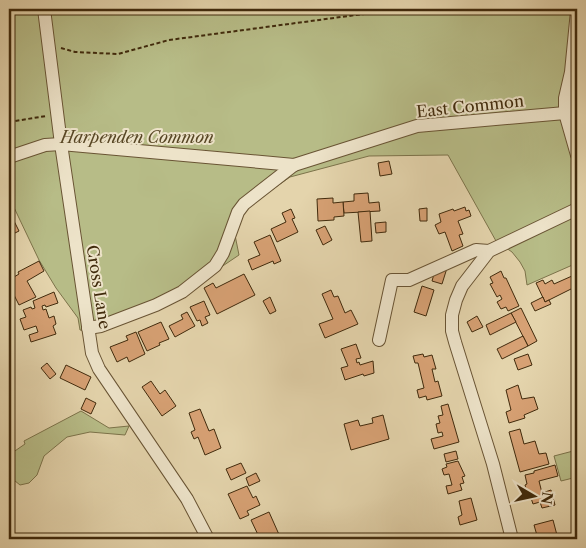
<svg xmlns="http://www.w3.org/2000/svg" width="586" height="548" font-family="'Libre Caslon Text',serif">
<rect width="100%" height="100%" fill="#e4d4ac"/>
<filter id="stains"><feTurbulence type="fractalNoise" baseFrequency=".004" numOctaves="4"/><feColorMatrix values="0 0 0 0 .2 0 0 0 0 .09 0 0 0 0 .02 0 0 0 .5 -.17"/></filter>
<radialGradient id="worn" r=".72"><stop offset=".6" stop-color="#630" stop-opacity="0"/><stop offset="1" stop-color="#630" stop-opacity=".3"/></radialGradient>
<g fill="#b7bc87" stroke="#7c734a">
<polygon points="9,9 577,9 577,105 576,107 577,110 577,263 527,285 525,271 520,262 512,252 496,241 448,155 369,156 290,177 242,211 235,235 239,255 190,288 95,332 80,330 78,318 56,288 39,260 9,197"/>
<polygon points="81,411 109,428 129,426 125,435 90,432 67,437 44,456 37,475 29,483 20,485 9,476 9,455 25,444 24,441"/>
<polygon points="577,450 577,477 561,481 554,456"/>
</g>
<g fill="#d7a174" stroke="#402a0c">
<polygon points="389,161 392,174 380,176 378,163"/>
<polygon points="368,193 369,203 379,202 380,211 344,213 343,202 354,201 354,194"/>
<polygon points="333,198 333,203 343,202 344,216 334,217 334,220 318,221 317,199"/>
<polygon points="9,204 14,214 11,215 19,231 9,236"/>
<polygon points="465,207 466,211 469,210 471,216 458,221 463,234 459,235 463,246 452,251 445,232 439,234 435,225 441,222 439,214 453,209 454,211"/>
<polygon points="427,208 427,221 420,221 419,209"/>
<polygon points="291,209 295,218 292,219 298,232 277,242 271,229 286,222 282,213"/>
<polygon points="370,211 372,241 361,242 358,212"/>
<polygon points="386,222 386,232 376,233 375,223"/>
<polygon points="325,226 332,240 323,245 316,230"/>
<polygon points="270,235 281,261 274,264 273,261 252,270 248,260 260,255 254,242"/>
<polygon points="39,261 44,271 27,281 36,297 19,305 9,285 9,280 19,274 18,272"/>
<polygon points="447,268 442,284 432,281 434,274"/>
<polygon points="501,271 504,278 506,278 519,306 508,311 506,307 501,309 497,302 502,299 500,295 497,297 490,284 493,283 490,277"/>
<polygon points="244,274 255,295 217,314 204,288 213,283 216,288"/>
<polygon points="572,276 577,286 545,302 536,283 543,280 545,284 552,280 554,284"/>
<polygon points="422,286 434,290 426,316 414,312"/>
<polygon points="331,290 334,297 338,296 345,313 351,310 358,324 325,338 319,324 333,319 322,294"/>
<polygon points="54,292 58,303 46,307 45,305 42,306 43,310 46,309 49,318 54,316 56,324 53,326 56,334 31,342 29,335 38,332 36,326 24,330 20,319 26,317 23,310 31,307 32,309 35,308 33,301"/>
<polygon points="270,297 276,311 270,314 263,301"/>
<polygon points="543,297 545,302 549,300 551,304 535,311 531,303"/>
<polygon points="204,301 210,315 205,317 208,323 202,326 200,320 197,321 190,307"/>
<polygon points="521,308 537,341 528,346 511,313"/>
<polygon points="187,312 195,326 175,337 169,326 183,319 181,315"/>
<polygon points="511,313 516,322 490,335 486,325"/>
<polygon points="477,316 483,327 472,332 467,322"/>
<polygon points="161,322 169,339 159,343 160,345 147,351 138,332"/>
<polygon points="136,332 145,354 129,362 127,357 117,362 110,347 128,340 126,336"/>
<polygon points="523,336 528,346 502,359 497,349"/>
<polygon points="356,344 361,358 356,359 357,363 359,362 360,365 373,361 374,373 364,376 363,374 345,380 341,368 348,366 341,349"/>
<polygon points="423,354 424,357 432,355 436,369 432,369 435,382 438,381 442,396 427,400 426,396 419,398 417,390 424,388 418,363 415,363 413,356"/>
<polygon points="528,354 532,365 518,370 514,359"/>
<polygon points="47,363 56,374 50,379 41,368"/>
<polygon points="66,365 91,377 85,390 60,378"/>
<polygon points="151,381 160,394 165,390 176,406 162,416 142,387"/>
<polygon points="518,385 522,399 534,397 538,409 524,415 525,418 509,423 506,412 511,410 506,390"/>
<polygon points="86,398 96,403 91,414 81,409"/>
<polygon points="448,404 459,442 434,449 431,439 443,436 442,432 438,433 436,424 440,423 438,416 443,415 441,406"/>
<polygon points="200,409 209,431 214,429 221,448 205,455 198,437 194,439 191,432 195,430 189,413"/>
<polygon points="383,415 389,439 351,450 344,424 358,420 360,426 373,423 372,418"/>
<polygon points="520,429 524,444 535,441 539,454 546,453 549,464 520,472 509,432"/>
<polygon points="456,451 458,459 446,462 444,454"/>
<polygon points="458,461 465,476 462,477 464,483 460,484 462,490 448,494 446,486 452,485 449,474 444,475 442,469 447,467 446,464"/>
<polygon points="241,463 246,473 231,480 226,469"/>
<polygon points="555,465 558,476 539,481 542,493 551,490 555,505 542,508 540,502 533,504 531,498 526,499 525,493 527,493 525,485 527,484 525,475 534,473 534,471"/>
<polygon points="256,473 260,481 249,486 246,478"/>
<polygon points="247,486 253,498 256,496 260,505 247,511 249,515 240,519 228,494"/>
<polygon points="471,498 477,520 460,525 458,517 462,515 459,501"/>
<polygon points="269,512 281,539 260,539 251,520"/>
<polygon points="553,520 558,539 538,539 534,525"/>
</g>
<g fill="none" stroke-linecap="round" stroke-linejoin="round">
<defs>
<g id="minor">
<polyline points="44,9 61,144 92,353 99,369 187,499 208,539"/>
<polyline points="577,11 571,72 565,98 565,113 577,155"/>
<polyline points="9,157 45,145 61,144 294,165 417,126 565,113"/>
<polyline points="88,328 101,326 156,305 182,292 215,266 223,253 238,212 244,204 294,165"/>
<polyline points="379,340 392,280 409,280 476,250 489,251"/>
<polyline points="512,539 493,464 455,342 452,331 452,315 456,300 462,286 489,251 577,209"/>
</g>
</defs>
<use href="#minor" stroke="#695434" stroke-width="14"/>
<g stroke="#402a0c" stroke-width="2" stroke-dasharray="4 2.5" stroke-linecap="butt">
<polyline points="61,48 75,52 118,54 169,40 401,9"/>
<polyline points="9,122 46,116"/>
</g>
<use href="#minor" stroke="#ede3c9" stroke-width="12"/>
</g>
<g text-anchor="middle" stroke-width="4" stroke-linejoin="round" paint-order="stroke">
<g font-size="16" fill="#402a0c" stroke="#ede3c9">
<text transform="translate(470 106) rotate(-6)" y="6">East Common</text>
<text transform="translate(99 287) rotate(81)" y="6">Cross Lane</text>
</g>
<g font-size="16" font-style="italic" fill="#584725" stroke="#ede3c9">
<text x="137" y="143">Harpenden Common</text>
</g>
</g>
<rect width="586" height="548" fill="none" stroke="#e4d4ac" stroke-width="30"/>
<rect x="10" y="10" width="566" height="528" fill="none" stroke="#402a0c" stroke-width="2.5"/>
<rect x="15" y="15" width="556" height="518" fill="none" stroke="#402a0c"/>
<g transform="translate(534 496) rotate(99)" stroke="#ede3c9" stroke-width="4" paint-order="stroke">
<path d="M0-4L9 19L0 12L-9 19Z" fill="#402a0c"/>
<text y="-8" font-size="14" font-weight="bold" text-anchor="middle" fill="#402a0c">N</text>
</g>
<rect width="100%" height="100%" filter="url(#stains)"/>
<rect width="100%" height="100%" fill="url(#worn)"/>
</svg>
